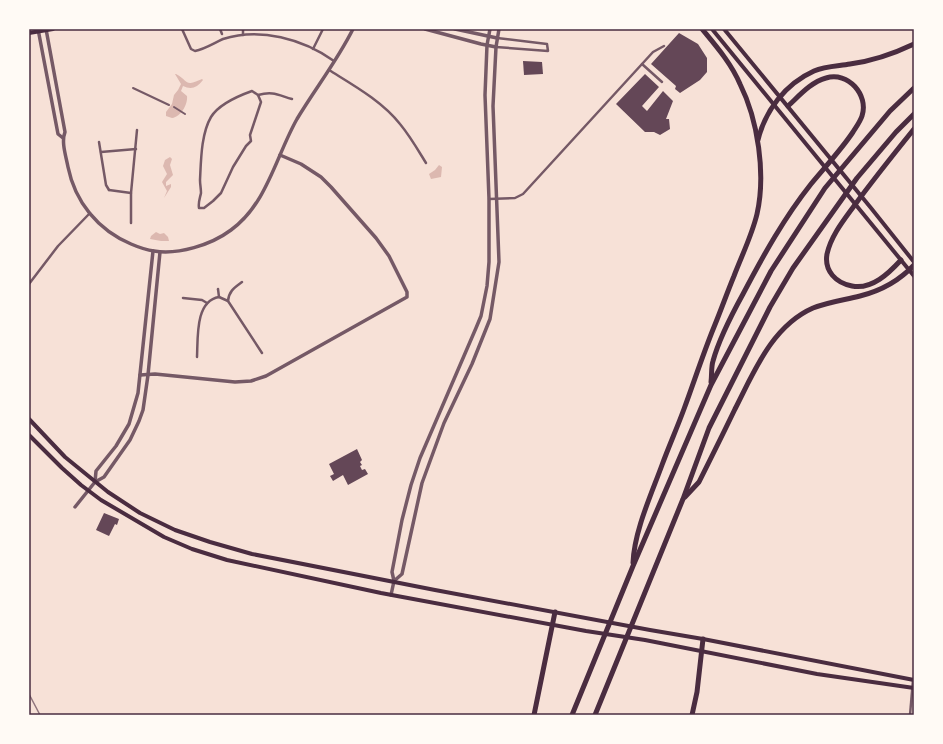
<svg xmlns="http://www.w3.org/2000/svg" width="943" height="744" font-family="Cabin,sans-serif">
<rect width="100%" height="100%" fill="#f7e1d7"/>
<g fill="#dcb8b0">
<path d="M175 74H176C190 82 184 87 202 79L203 80C197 88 191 90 183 86L181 91 187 96C188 104 181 117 172 118L166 116V112L172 104 174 95 178 90 181 84Z"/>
<polygon points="170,157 172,159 170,165 173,175 166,182 166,186 171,184 171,187 164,198 167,191 162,182 167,174 163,166 165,160"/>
<polygon points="439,165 442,167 441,177 431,179 429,174 435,170"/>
<polygon points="156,232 160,234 164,233 168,237 169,241 161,241 150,239 151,236"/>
</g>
<g fill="#644757">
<polygon points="679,33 698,44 707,58 707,72 700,80 680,93 675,89 676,86 651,64"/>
<polygon points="523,61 542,62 543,74 524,75"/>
<polygon points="645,74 659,87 642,106 647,111 663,91 673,101 666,119 669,119 670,129 660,135 654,132 645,132 616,104"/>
<polygon points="357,449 362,460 360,462 362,465 360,466 362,470 365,469 368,474 348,485 343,475 333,481 330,476 334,474 329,464"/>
<polygon points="104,513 119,519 117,525 115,524 109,536 96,530"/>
</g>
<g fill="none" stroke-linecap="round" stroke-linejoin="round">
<g stroke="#755966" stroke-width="2">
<polyline points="133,88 169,105"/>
<polyline points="174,107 185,114"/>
</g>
<g stroke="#755966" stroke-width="2.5">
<path d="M182 29 191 49 195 51C205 49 214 43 223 39 260 27 303 39 334 61"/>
<polyline points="220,29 222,34"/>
<polyline points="243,35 243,29"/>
<polyline points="496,47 548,51 547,44 497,38"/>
<polyline points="313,49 323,29"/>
<polyline points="642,64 662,82"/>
<path d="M329 70C353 85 382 101 400 124 410 136 418 150 426 163"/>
<path d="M252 91 258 95 261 102 250 135 251 141 246 146 233 167 221 193 213 201 204 208H199C198 202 200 198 201 193 201 189 200 184 200 180 201 161 201 134 211 117 219 104 238 96 252 91Z"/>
<path d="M258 95C273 91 278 95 292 99"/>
<polyline points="99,142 106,185 109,190"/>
<polyline points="101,152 136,149"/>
<polyline points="109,190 131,193"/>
<polyline points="489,199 515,198 523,194 653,52 664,46"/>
<polyline points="131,223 131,193 137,130"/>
<polyline points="29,284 58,246 90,213"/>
<polyline points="218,289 219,297"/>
<polyline points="183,298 202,300 207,303"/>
<path d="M228 301C229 291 234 288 242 282"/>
<path d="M197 357C198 338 195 301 219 297L228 301 262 353"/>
<polyline points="910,715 913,680"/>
</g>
<g stroke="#755966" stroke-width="3.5">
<polyline points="38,29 58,134 63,138"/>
<path d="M46 29 65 132C61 142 66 156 68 167 75 202 98 230 131 244 138 247 146 250 154 251 178 255 211 245 231 230 267 204 276 156 297 119 315 89 337 61 353 29"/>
<polyline points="425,29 481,44 496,47"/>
<polyline points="455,29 497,38"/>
<polyline points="140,375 155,374 235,382 251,381 266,376 407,297 407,292 389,256 376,238 331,187 321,177 301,164 280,155"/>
<polyline points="95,482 96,471 116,446 129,424 138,393 153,251"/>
<polyline points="75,507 95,482 104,477 130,440 139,421 143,410 148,375 160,252"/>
<polyline points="394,581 402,574 422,483 444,423 472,364 490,319 499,262 493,106 496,47 499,29"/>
<polyline points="391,595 394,581 392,572 402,520 411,485 420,458 476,328 481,316 487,286 489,262 489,199 485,95 487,45 490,29"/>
</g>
<g stroke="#4a2c40" stroke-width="4">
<polyline points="29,33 53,29"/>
<polyline points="29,419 65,457 108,492 140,513 175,530 210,542 252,554 435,590 650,630 703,639 914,680"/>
<polyline points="29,435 62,468 81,485 101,500 164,537 192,549 227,560 381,593 586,631 645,640 817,674 914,688"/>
</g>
<g stroke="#4a2c40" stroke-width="4">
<polyline points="712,29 914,276"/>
<polyline points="724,29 871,208 914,262"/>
</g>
<g stroke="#4a2c40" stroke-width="5">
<path d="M758 140C765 111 785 84 814 71 825 66 838 66 850 64 873 61 893 54 914 44"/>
<path d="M901 260C889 273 872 290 852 286 836 283 824 271 827 254 831 236 843 221 854 206 873 180 893 155 914 129"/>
<path d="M711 382C712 375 711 367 713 361 719 339 732 314 743 294 763 256 784 218 811 184 825 167 841 150 853 132 856 127 860 122 862 116 869 95 848 71 826 78 811 82 799 96 788 106"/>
<path d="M685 497 699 482C711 458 723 434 735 409 754 372 772 326 813 308 828 302 844 300 860 296 880 291 900 280 914 265"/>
<path d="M633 563C634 532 651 495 662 465 669 446 677 428 684 409 694 382 703 354 714 327 721 310 727 293 734 276 742 255 752 235 757 214 766 174 758 120 740 84 731 63 716 46 702 29"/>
<polyline points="534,715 555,612"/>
<polyline points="572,715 633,566 711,385 771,271 825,188 890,111 914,88"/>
<polyline points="595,715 683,499 709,428 770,307 793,268 857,178 896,132 914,114"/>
<polyline points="692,715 697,692 703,639"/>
</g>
<polyline stroke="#8f747c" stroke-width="1.5" points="29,694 40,715"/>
</g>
<rect width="943" height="744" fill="none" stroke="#fffaf5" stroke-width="60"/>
<rect x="30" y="30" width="883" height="684" fill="none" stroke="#4a2c40" stroke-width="1.5"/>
</svg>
